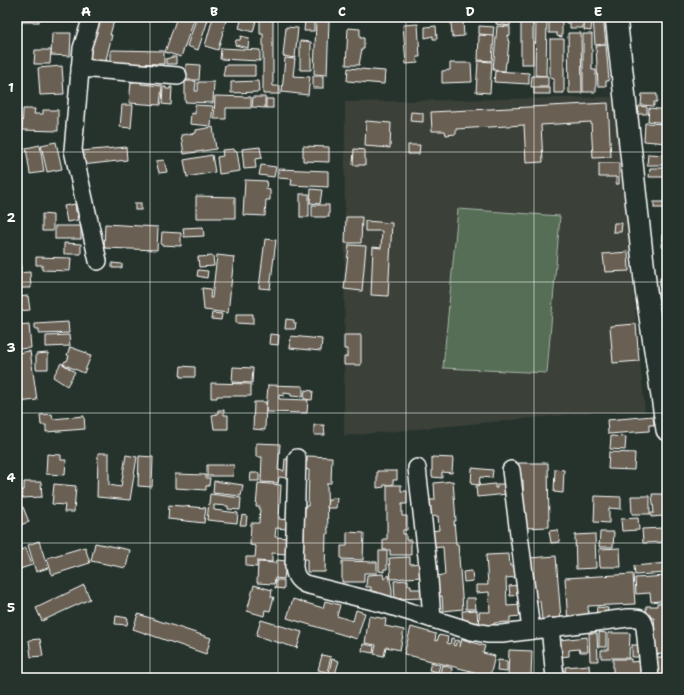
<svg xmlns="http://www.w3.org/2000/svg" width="684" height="695" font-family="'Shantell Sans',sans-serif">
<rect width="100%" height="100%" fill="#26332d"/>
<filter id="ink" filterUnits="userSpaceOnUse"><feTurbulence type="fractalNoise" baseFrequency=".025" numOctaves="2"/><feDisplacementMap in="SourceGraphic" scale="8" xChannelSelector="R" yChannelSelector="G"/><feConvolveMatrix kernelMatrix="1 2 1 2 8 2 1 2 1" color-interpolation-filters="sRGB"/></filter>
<g filter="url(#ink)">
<polygon fill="#3a4038" points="612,97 616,111 645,412 595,412 344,436 345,102"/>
<polygon fill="#556e55" stroke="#aab6aa" points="458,209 560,216 547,373 443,368"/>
<g fill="#696052" stroke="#fff">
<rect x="18" y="17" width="21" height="5"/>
<polygon points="99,17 115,17 110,35 112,35 105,64 89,60"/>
<polygon points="177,17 195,17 181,57 165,52"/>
<polygon points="197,17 209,17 198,50 187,46"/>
<polygon points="213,17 227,17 218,50 205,46"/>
<polygon points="242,17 257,17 253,32 239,28"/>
<polygon points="260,17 273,17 273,86 280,86 280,94 263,94 263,34 260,34"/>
<polygon points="497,17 511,17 510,26 496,24"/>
<rect x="521" y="17" width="12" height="47"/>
<polygon points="536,17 547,17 546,76 535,75"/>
<polygon points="549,17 562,17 562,37 557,36 557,33 549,33"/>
<polygon points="566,17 583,17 583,28 570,28 570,23 566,23"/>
<polygon points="585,17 592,18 591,31 584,30"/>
<polygon points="593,17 603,17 606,44 595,45"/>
<polygon points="305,20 314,20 314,31 304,31"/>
<polygon points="316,21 329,21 327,75 314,74"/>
<polygon points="463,21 464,36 452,37 451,22"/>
<polygon points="418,24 420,57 417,57 418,63 406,64 403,25"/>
<polygon points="436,26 437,39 433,39 433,36 425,38 425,27"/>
<polygon points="479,26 494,27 493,35 479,34"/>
<polygon points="497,26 510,27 510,36 508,35 508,41 509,41 507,62 506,62 505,71 493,70"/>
<polygon points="286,27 298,28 295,58 283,56"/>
<polygon points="348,28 360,29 360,38 364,38 364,49 362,49 359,65 346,65"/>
<polygon points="52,33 71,33 70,56 51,55"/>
<polygon points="568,33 581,33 582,93 569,93"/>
<polygon points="583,34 592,34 592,70 596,70 596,92 583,92"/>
<polygon points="479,35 494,36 492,61 478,60"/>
<polygon points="241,36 249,38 248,48 235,45 236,40 240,40"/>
<polygon points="550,39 564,39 564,93 554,93 554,79 550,78"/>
<polygon points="300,41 311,42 311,70 300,70"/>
<polygon points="606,45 609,81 606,81 606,86 598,86 596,46"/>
<polygon points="221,48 260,50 260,61 220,59"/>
<polygon points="35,50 51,50 50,64 34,64"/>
<polygon points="111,50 164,51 164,64 111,63"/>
<polygon points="172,57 176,57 176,64 166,64 166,59"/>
<polygon points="285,58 295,59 293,76 310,77 308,95 282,92"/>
<polygon points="478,61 492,62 490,93 476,92"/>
<polygon points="450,63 471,63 472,82 442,83 442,71 450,70"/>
<polygon points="186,64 200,65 199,80 186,80"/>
<polygon points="225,65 255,65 255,76 223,76"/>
<polygon points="62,66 64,94 40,95 38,68"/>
<polygon points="348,68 385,71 384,84 347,81"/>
<polygon points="495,71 529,73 529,84 494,82"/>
<rect x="313" y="76" width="10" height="12"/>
<polygon points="532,76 548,76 548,87 531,87"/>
<polygon points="134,78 141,78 141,84 162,86 160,105 129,103 131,82 134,82"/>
<polygon points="185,81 196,81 195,91 198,91 198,82 214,82 213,103 185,102"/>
<polygon points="258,81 259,92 231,93 231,82"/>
<polygon points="163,87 166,87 166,89 170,89 170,87 172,87 171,105 162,104"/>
<rect x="534" y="88" width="16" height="6"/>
<polygon points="642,94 657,94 657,102 654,102 654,106 641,105"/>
<polygon points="215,96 251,97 251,108 226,108 226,119 214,119"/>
<polygon points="253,97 265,97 265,108 252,107"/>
<rect x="266" y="99" width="7" height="9"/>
<polygon points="608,103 611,157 593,158 591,122 541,125 543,162 526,163 524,125 456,129 456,134 446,135 445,131 432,131 431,112"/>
<polygon points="122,105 133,105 131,128 120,127"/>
<polygon points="195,105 213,106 211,126 190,124 191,113 195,114"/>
<polygon points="639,106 647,107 647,114 638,114"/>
<polygon points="649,108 667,110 667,123 648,121"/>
<polygon points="23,109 35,109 34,114 43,114 43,110 58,110 58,131 22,130"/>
<polygon points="411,112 423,113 423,122 410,121"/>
<polygon points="366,121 391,123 390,148 365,146"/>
<polygon points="645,123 667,124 667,143 644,141"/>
<polygon points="213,127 216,149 184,154 181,135 196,133 196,130"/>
<polygon points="56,142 62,169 47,172 41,145"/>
<polygon points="40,145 44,172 30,174 26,148"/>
<polygon points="408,145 420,145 419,154 408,154"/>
<polygon points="303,146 329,147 329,162 303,161"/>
<polygon points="126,147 127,160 82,165 81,151"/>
<polygon points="260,147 262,158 255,159 256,168 244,169 242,149"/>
<polygon points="234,149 234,151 237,151 240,171 219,174 217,157 223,156 222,150"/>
<polygon points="354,149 365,150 365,165 353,165"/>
<polygon points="648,154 667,155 667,165 647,165"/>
<polygon points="212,155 215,172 187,177 184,160"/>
<polygon points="164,160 167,172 159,173 156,161"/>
<polygon points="599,163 619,163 619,184 616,184 616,177 599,177"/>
<polygon points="261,165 276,167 274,177 259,175"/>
<polygon points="650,168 667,168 667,177 649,177"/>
<polygon points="278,169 328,171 328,187 291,185 292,179 278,178"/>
<polygon points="20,176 22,189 17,189 17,177"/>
<polygon points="245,180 267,181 266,189 270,190 270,200 266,200 265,216 243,215"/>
<polygon points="311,189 322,190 320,204 310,203"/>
<rect x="300" y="194" width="9" height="23"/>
<polygon points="196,196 235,197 235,218 196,218"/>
<rect x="654" y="202" width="10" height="6"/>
<rect x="135" y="203" width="6" height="7"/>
<polygon points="75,204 76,212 80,212 80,215 77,216 78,220 67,222 64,206"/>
<rect x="312" y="205" width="17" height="12"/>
<polygon points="42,214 53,215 53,231 42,231"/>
<polygon points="346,217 362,217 361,243 345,243"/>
<polygon points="365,221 392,223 388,296 371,295 373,247 381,248 382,231 365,231"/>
<polygon points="614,223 622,223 621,232 613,232"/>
<polygon points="105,224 158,227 157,250 104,248"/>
<rect x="55" y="226" width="26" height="13"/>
<polygon points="203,227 204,236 184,237 183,228"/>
<polygon points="162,232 181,233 181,246 161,245"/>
<polygon points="662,235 667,235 667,248 661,247"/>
<polygon points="265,239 276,240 270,289 259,288"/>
<polygon points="64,243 81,244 81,254 64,254"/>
<polygon points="349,245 366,246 362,291 344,289"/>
<polygon points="628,252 629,271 605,272 603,254"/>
<polygon points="217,255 234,257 228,313 204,310 202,288 211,289 210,298 212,298"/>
<polygon points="665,255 667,255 667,272 664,272"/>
<polygon points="213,256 214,266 199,267 198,257"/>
<polygon points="36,257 71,258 70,271 42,270 42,265 36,265"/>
<polygon points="20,258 21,270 17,271 17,259"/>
<polygon points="112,263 122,264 122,268 112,268"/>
<polygon points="198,270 208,271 207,278 197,276"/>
<polygon points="30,272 31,288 17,288 17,273"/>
<polygon points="660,278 667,279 667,288 660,288"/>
<polygon points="28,296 30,310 17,311 17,297"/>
<polygon points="212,313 222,314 221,320 211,319"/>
<polygon points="236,314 253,314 253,324 236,323"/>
<polygon points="286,319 294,320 294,323 296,323 295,329 285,329"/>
<polygon points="68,322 69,333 39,334 39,329 35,329 35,324"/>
<polygon points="29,324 31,348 17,349 17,325"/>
<polygon points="636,324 639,361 613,363 610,326"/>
<polygon points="270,334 279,335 278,345 269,344"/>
<polygon points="69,335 70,346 46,347 46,336"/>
<polygon points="344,335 361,335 361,365 344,365 344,357 347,357 347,349 344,349"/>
<polygon points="291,336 322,339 321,351 290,348"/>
<polygon points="70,347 87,353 87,355 91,356 84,373 63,364 65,361 67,361 69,356 67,355"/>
<polygon points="30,351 37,400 18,402 17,353"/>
<polygon points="48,353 48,369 36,369 36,354"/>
<polygon points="61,363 75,372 67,386 53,377"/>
<polygon points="181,366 195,367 195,377 180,377"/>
<polygon points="233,367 253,368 252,383 232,382"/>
<polygon points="211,383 251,384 251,396 217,396 217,398 211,398"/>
<polygon points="268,385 303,386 303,397 291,396 291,394 284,393 284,396 279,395 279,399 308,400 307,413 266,412"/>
<polygon points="305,390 313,391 312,400 304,399"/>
<polygon points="254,402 266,402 265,430 253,429"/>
<polygon points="218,410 224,410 224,415 228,415 228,429 214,429 212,415 218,414"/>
<polygon points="52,414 53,419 84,416 85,429 46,432 46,425 41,425 40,415"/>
<polygon points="653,416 654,425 649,425 649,431 608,434 607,420"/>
<polygon points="314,425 324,425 325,435 314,435"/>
<polygon points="611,436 626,437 625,450 610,449"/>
<polygon points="256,443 280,444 278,470 284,471 285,459 289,459 288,478 279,477 278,483 261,482 262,457 256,457"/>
<polygon points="609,452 635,453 634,470 608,469"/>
<polygon points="98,453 109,453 109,485 121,487 126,455 137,457 130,500 97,497"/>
<polygon points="47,454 61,455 61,460 66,460 65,475 46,474"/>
<polygon points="139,456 153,457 152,487 138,486"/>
<polygon points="307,456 332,457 331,483 327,483 328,534 326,534 325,572 307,572 307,559 303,559 305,506 308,506 309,470 304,469 305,462 307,462"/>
<polygon points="432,457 453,458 452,473 442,472 442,478 432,477"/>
<polygon points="518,463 548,463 549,527 524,528 523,480 518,480"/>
<polygon points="207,465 234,465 233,476 207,476"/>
<polygon points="472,468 493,470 492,478 480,477 479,485 471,484"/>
<polygon points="555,469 564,470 563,493 554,492"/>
<polygon points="377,471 397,471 397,480 393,480 393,485 384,485 384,487 377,488"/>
<polygon points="251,473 259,473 259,481 250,481"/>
<polygon points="175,474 206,475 206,478 210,478 209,486 206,486 206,490 175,488"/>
<polygon points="214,481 243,485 241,496 213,493"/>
<polygon points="453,481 456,521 454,521 456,544 458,544 463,609 443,611 442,596 435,597 433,576 445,575 443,547 430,548 429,531 439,530 438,516 428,517 426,500 435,500 434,483"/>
<polygon points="24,482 41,482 42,497 22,498 22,490 24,490"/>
<polygon points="258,483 281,485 279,519 288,520 287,529 276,528 275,537 288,538 287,554 272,553 272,562 257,561 257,567 246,566 246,557 255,557 256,546 250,545 251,523 259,523 260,507 256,507"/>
<polygon points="54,484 76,486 74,512 64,512 65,505 52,504"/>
<polygon points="495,484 495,488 497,488 497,484 507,484 508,494 477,497 476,486"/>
<polygon points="387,485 401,485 401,491 407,491 407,504 402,504 402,516 407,516 407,530 403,530 403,534 406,534 406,540 411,540 411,555 390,555 390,550 383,550 383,539 387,539"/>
<polygon points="210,494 241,498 240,510 228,509 228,506 214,505 214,510 238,513 237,523 207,520"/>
<polygon points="652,494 665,494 666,509 663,509 663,516 651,517 651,513 654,513"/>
<polygon points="595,496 621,497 621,509 609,508 609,523 594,522"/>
<polygon points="631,496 650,496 650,514 632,514"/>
<polygon points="331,498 337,498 336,508 327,508 328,500 331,500"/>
<polygon points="169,505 206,508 204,523 168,519"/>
<polygon points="23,507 29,522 17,526 17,509"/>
<polygon points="242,515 247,516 246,525 240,525"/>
<polygon points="638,518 639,530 622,531 621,519"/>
<polygon points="663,528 664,542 643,543 642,529"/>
<polygon points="558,530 560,542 551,543 549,531"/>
<polygon points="347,532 364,533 363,560 341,559 341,546 347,546"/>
<polygon points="600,532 614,532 613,547 599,547"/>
<polygon points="595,534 596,568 576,569 575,535"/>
<polygon points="39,541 48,568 36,572 28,545"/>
<polygon points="95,543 130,550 126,568 91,561"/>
<polygon points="85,547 90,563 52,575 47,558"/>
<polygon points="26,548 32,565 17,570 17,552"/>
<polygon points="620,548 621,567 600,567 599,549"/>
<polygon points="379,551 387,551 387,569 384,569 384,572 379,571"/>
<polygon points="509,554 510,566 516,566 517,577 506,578 507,606 521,605 521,616 510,617 510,622 494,623 494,628 480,629 479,612 490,612 489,592 476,593 476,585 488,585 486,555"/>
<polygon points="556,556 561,619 542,620 540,601 534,602 529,558"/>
<polygon points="410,557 410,564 421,563 422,577 391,579 389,558"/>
<polygon points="277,560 286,561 284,579 275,578 274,584 257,583 258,562 276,563"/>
<polygon points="342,561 377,562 377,573 364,573 364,582 342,582"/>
<polygon points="667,563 667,573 635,575 634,566"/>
<polygon points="472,571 473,581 464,582 463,572"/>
<polygon points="383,574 384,579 389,575 392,589 392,604 369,598 369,590 371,590 371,587 366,587 367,575"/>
<polygon points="633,574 635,604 588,606 589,622 568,623 565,578"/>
<polygon points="667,576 667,600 651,602 650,593 636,594 635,578"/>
<polygon points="276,580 284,580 284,589 275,588"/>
<polygon points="408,580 408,585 411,585 411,589 424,589 424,598 395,599 394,581"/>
<polygon points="84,585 90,599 42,621 36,608"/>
<polygon points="254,585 272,590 271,597 274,597 270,611 265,610 264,616 247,611"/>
<polygon points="520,585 520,595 510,596 509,586"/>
<polygon points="466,598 475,598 476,609 466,609"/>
<polygon points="293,599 323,608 325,601 340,605 337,616 353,621 356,610 365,613 357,639 287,618"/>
<polygon points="657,603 667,603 667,678 653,678 653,657 662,657 662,654 651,655 649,633 655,632 654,618 647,619 646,606 657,606"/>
<polygon points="597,607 608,608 607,618 596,617"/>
<polygon points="477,610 478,625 463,626 462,611"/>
<polygon points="138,614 211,638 206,654 133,629"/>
<polygon points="116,616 128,618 127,625 115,624"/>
<polygon points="369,616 386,619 385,626 404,630 400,650 386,647 384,656 374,654 376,645 365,643"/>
<polygon points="261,620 302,632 297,648 256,636"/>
<polygon points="411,627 436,634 435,640 437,641 439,635 448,637 447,643 450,644 451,638 455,639 453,645 455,646 457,640 460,641 459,647 460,647 462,639 485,646 483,653 495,656 490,676 404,654"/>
<polygon points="599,632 606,633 606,647 599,647"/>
<polygon points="589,633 597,633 598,661 590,661"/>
<polygon points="608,633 630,633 629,658 601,658 601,650 608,650"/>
<polygon points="587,637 588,652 580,652 579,649 569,650 569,656 561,657 559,640"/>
<polygon points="40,639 43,656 31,657 29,640"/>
<polygon points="363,644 374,646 373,653 362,651"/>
<rect x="632" y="645" width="8" height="12"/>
<polygon points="509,650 532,651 531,677 508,678"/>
<polygon points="322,655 331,657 327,672 318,670"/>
<polygon points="332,659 339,661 335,674 329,672"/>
<polygon points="613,659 631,659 631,662 640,661 640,677 613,678"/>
<polygon points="498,660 507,661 507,672 497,671"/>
<polygon points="431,662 440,665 438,672 429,670"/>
<polygon points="442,665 452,668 451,676 440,673"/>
<polygon points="589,665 590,678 566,678 565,667"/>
<polygon points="326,674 340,676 339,678 325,678"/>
</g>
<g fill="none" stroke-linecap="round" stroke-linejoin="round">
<defs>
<g id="minor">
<polyline points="92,17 82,48 73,150 98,261"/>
<polyline points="80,68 178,76"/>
<path d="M297 458 294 567C295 575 297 580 305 584L381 603 471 631 487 634H502L628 618C638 618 642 616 645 627L650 678"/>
<polyline points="417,468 428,566 432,619"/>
<polyline points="511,470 531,630"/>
<polyline points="550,627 555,678"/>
</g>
<polyline id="tertiary" points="616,17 646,290 667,430"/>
</defs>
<use href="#minor" stroke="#fff" stroke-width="20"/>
<use href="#tertiary" stroke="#fff" stroke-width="24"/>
<use href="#minor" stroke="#26332d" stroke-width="17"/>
<use href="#tertiary" stroke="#26332d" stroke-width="21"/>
</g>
</g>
<path fill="none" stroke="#fff" stroke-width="1" stroke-opacity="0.55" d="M150 17V678M278 17V678M406 17V678M534 17V678M17 152H667M17 282H667M17 413H667M17 543H667"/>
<rect width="684" height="695" fill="none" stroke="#26332d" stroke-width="44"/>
<rect x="22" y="22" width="640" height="651" fill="none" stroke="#fff" stroke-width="1.5"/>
<g font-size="13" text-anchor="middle" font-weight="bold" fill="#fff">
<text x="86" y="16">A</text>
<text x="214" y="16">B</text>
<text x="342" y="16">C</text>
<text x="470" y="16">D</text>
<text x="598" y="16">E</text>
<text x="11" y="92">1</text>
<text x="11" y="222">2</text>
<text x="11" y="352">3</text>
<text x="11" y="482">4</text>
<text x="11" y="612">5</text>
</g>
</svg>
